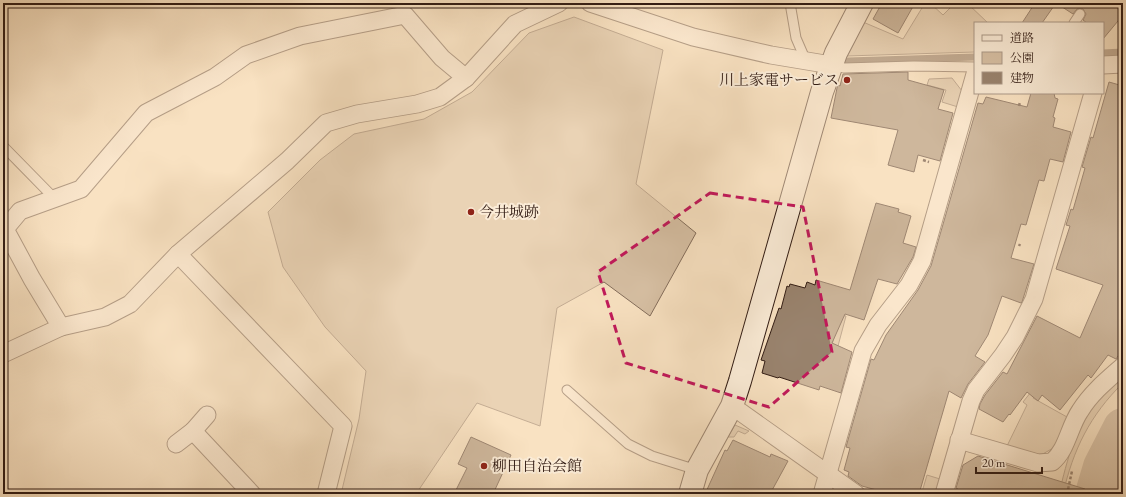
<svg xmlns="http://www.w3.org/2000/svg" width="1126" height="497" font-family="'EB Garamond','Noto Serif JP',serif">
<rect width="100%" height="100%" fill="#f9e2c2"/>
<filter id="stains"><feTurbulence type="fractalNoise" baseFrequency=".005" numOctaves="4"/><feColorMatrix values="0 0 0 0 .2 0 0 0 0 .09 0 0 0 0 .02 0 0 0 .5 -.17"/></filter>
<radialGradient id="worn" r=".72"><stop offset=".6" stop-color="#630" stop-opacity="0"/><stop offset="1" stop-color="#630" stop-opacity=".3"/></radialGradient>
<g fill="#d7c0a4" stroke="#846e5c">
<polygon points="925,3 930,3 943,15 955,3 967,3 988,23 975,23 975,52 846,56 863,22 903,39"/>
<polygon points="574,17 663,50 636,184 696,233 650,316 604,282 557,308 540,426 477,403 416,494 341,494 359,419 366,371 325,327 283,267 268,212 320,160 354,134 424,119 472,92 529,33"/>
<polygon points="952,78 962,91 958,107 942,102 946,90 927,85 929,79"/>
<polygon points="841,315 846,316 838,346 832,344"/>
<path d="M1123 377V383C1090 415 1073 450 1063 494H1059C1067 460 1076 424 1100 398 1107 390 1115 384 1123 377Z"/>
<polygon points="1042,378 1046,381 1033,398 1067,417 1055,447 1041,455 1007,446 1027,405 1023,402"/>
<polygon points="735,425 749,431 745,434 738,431 734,437 728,437"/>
<polygon points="927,475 940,479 935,494 922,492"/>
</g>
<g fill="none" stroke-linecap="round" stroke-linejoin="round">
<g stroke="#816b59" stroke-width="7">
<polyline points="1103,53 1123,52"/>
<polyline points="848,61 975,57"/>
</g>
<polyline stroke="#b59f87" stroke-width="40" points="1095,494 1103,467 1123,428"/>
</g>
<g fill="#99836e" stroke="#321c14">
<polygon points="882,3 915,3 898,33 873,19"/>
<polygon points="1035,3 1056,3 1042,23 1022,23"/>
<polygon points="1056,3 1123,3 1123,15 1103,39 1103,23 1087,23 1083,20 1086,14 1083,9 1077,9 1073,14"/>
<polygon points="908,72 908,80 944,90 938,109 953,113 940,161 918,155 914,172 888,165 898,130 831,118 837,88 838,85 840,86 843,74"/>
<polygon points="1109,82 1123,86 1123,349 1116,359 1108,355 1091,378 1088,375 1060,410 1042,395 1038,401 1027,392 1010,415 1009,414 1003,422 979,409 980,404 985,395 1003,372 1007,374 1037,316 1080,338 1103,285 1056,269 1070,226 1066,225 1071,209 1073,210 1085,168 1082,167 1091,137 1093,138"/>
<polygon points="1031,93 1054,93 1055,98 1058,99 1053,117 1055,118 1053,127 1071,132 1063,162 1050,159 1044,181 1039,180 1026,225 1021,224 1011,258 1034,264 1022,302 1021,303 1002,296 988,335 975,356 985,362 968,384 961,398 949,391 919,494 891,494 862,486 848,476 849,472 844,470 850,448 846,447 871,359 874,360 886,335 918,290 931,266 978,103 983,104 986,97 1027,107"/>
<polygon points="876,203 899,209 898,212 911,216 903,243 916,247 913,257 897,284 878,279 864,320 845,314 832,343 852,352 841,393 820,386 819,390 779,377 778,378 762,373 765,361 761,360 779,308 781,309 787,286 789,287 790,284 805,288 807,282 815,285 816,280 850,290"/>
<polygon points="471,437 511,455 493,494 454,494 467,468 458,464"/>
<polygon points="733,440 770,457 771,454 788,461 770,494 705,494 725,450 727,451"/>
<polygon points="978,456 1085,489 1085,494 956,494 958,489 956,488 963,465"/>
</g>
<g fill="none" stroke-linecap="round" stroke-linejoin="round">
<defs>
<g id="lane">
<polyline points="790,3 796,38 806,61"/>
<polyline points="1074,23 1080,14"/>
<polyline points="831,65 844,68 914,66 975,67"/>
<polyline points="3,146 56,200"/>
<polyline points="567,390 628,444 652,456 697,470"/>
</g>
<g id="street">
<polyline points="590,3 693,37 771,55 831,65"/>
<polyline points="1103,65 1123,64"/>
<polyline points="178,254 343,426 326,494"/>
<polyline points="61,327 32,279 5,229 20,211 81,189 146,113 215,77 246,55 300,36 405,15 442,58 466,78"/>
<polyline points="3,354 61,327 105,317 130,304 178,254 287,161 326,123 357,114 417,104 440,97 466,78 515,24 559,3"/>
<polyline points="732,406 856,494"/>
<polyline points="193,431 252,494"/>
<path d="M959 440 1038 463 1052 462C1067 450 1069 427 1080 411 1091 393 1107 380 1123 366"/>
<polyline points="176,444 193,431 207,415"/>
<polyline points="822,494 863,351 878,325 909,285 922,261 975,74"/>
<polyline points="944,494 971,401 976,390 1003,355 1015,337 1034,299 1093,93"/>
</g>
<polyline id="secondary" points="690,494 697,470 732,406 740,381 822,92 836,53 862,3"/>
</defs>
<use href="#lane" stroke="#644e40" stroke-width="11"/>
<use href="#street" stroke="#644e40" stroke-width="19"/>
<use href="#secondary" stroke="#321c14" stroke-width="24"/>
<g stroke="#321c14" stroke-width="2.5" stroke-dasharray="3 2" stroke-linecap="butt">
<polyline points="1019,106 1020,102"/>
<polyline points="923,160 929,162"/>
<polyline points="1019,246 1020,244"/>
<polyline points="1067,494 1072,471"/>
</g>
<use href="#lane" stroke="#fbecd7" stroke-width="9"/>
<use href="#street" stroke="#fbecd7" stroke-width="17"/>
<use href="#secondary" stroke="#fbecd7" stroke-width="22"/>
</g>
<path d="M0 0H1126V497H0ZM710 193 803 207 832 352 769 407 626 363 598 272Z" fill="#f9e2c2" fill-opacity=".55" fill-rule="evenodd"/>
<path fill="none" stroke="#c2185b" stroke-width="3" stroke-dasharray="8 5" stroke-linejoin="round" d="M710 193 803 207 832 352 769 407 626 363 598 272Z"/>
<g fill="#8f2418" stroke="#fbecd7" stroke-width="1.5">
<circle cx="847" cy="80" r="4"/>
<circle cx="471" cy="212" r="4"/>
<circle cx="484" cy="466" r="4"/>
</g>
<g text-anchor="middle" stroke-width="4" stroke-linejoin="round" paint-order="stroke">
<g font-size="15" fill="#321c14" stroke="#fbecd7" text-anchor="start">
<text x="839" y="85" text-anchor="end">川上家電サービス</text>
<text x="479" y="217">今井城跡</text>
<text x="492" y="471">柳田自治会館</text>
</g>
</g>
<rect width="1126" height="497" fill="none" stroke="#f9e2c2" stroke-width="16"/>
<rect x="4" y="4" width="1118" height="489" fill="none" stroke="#321c14" stroke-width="2"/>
<rect x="8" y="8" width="1110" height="481" fill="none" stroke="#321c14"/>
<rect x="974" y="22" width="130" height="72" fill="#fbecd7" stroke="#ab9989"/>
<rect x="982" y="35" width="20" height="6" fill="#fbecd7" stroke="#ab9989"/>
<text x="1010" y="42" font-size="12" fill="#321c14">道路</text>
<rect x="982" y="52" width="20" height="12" fill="#d7c0a4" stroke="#ab9989"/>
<text x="1010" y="62" font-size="12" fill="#321c14">公園</text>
<rect x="982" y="72" width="20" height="12" fill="#99836e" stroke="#ab9989"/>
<text x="1010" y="82" font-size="12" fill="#321c14">建物</text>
<path d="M976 467v6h66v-6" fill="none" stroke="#321c14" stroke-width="2"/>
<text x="982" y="467" font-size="12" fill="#321c14" stroke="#fbecd7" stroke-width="3" paint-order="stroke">20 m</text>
<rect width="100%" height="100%" filter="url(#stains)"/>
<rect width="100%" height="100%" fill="url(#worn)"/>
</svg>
